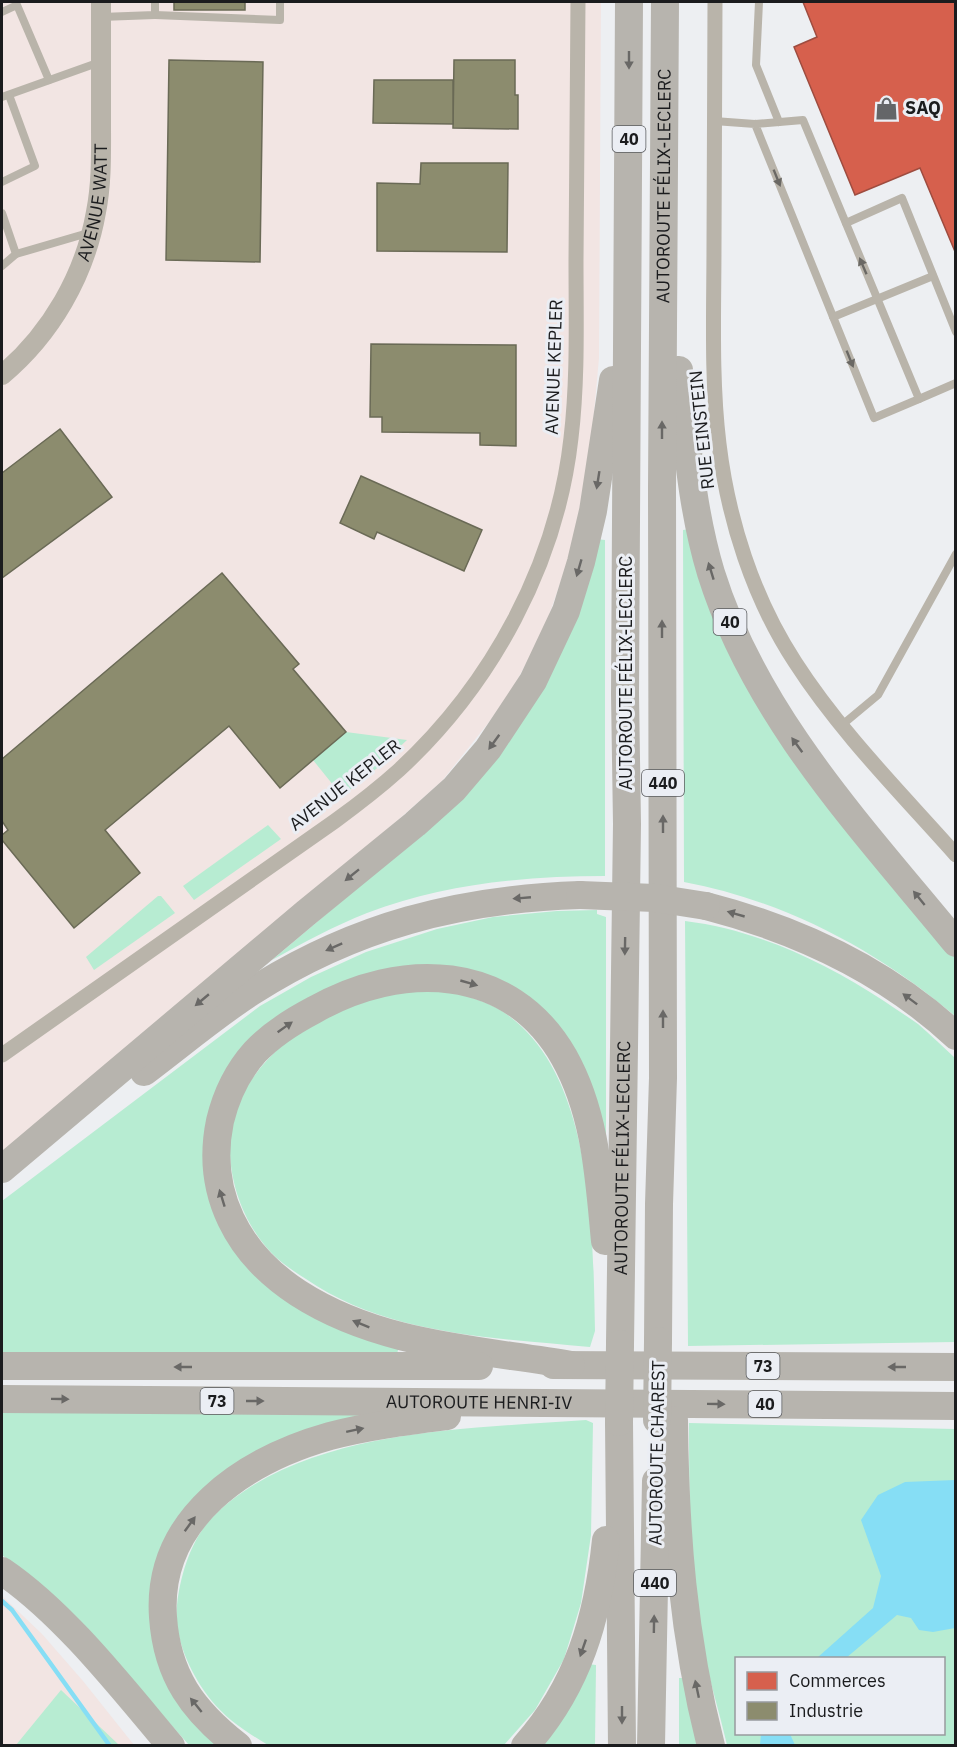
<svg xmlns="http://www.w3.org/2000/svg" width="957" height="1747" font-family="'IBM Plex Sans',sans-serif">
<rect width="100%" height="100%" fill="#edeff2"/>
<g fill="#f2e5e3">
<polygon points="2,2 601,2 599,358 590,456 571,552 547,621 530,656 513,688 489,722 442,781 335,876 2,1152"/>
<polygon points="2,1596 42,1634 83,1681 134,1745 2,1745"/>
</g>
<g fill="#b7ecd2" fill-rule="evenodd">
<path d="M690 529 715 617 955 956V1016C877 950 785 901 684 882L683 530Z"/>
<path d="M596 539 605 540V876C525 876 443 884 367 913 334 926 303 943 272 960L447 812Z"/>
<polygon points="346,732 407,740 376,769 342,796 313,760"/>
<polygon points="268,825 281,839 194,900 183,886"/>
<polygon points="158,896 161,896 175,913 94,970 86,957"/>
<polygon points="597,910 597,914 606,917 606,1151 539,1009 364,979 219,1095 228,1236 399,1346 397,1354 2,1352 2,1201 260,1006 311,977 366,952 437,929 493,917 557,911"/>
<path d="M685 921C757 930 823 961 884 1001 895 1009 907 1016 918 1024 931 1035 943 1047 955 1058V1342L688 1346Z"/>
<path d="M446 991C468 996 491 1002 509 1016 594 1079 593 1235 595 1331L590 1347C495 1338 387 1335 306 1279 293 1271 277 1260 267 1248 234 1210 218 1147 240 1099 256 1067 287 1036 319 1020 340 1009 364 999 387 994 406 991 427 992 446 991Z"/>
<path d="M2 1408 377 1410 244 1460 152 1584 220 1745H189C130 1679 72 1609 2 1555Z"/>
<path d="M586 1420 593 1423 591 1535 581 1603 564 1659 535 1710 504 1745H268C248 1733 226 1719 211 1700 191 1675 173 1637 177 1605 180 1577 190 1543 209 1521 296 1428 468 1429 586 1420Z"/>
<path d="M689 1423 955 1429V1745H727C720 1714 710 1683 704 1652 690 1577 689 1499 689 1423ZM736 1658H944V1734H736Z"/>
<polygon points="588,1664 596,1665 595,1745 538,1746"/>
<polygon points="679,1678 686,1678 700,1745 679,1746"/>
<polygon points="61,1690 119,1745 16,1745"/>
</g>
<g fill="#86def5">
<polygon points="955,1480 955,1628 933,1632 919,1630 911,1618 897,1615 846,1658 817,1658 873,1608 881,1576 861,1520 878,1495 905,1482"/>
<polygon points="761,1734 790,1734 795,1745 760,1745"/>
</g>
<polygon fill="#d6604d" stroke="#9e4c3f" stroke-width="1.5" points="803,2 956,2 956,254 920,168 855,195 794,47 817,37"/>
<g fill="#8c8c6e" stroke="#6a6a56" stroke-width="1.5">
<rect x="174" y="2" width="71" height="8"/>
<polygon points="169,60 263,62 260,262 166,260"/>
<polygon points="454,60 515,60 515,95 518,95 518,129 453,128"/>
<polygon points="374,80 453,80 453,124 373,123"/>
<polygon points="421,163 508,163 507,252 377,251 377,183 420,184"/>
<polygon points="371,344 516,345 516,446 480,445 480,433 382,432 382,417 370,417"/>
<polygon points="60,429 112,497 2,578 2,473"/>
<polygon points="361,476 482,530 464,571 377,532 374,539 340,523"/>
<polygon points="222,573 299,664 293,669 346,732 280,788 229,726 105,830 140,873 74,928 2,840 2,835 8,830 2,821 2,759"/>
</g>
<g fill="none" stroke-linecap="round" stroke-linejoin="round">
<polyline stroke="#86def5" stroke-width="4.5" points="2,1601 12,1610 110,1746"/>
<g stroke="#b9b4aa" stroke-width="8">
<polyline points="759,2 756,65 779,122"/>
<polyline points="2,12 17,5 49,80"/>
<polyline points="155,15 280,20 280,2"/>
<polyline points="101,17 155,15 155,2"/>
<polyline points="2,97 100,62"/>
<polyline points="714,121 755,124 803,120 919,399 874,418 755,124"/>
<polyline points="2,182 35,166 9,95"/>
<polyline points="2,213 16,254 88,233"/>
<polyline points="846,223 902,198 956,332"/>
<polyline points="2,266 16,254"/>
<polyline points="833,317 933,276"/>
<polyline points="919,399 956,383"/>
<polyline points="842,725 878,695 956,554"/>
</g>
<g stroke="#b9b4aa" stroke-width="15">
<path d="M715 2C714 82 714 163 714 244 714 310 711 378 719 444 728 519 753 598 795 662 840 732 901 793 956 855"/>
<path d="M2 1055 335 821C357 805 379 788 399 770 492 684 557 564 571 438 578 379 576 319 576 261 577 174 577 88 578 2"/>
</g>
<path stroke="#b9b4aa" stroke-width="20" id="s1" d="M2 375C51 334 85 275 96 212 102 182 101 151 101 121 101 81 101 41 101 2"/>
<g stroke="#b7b4ae" stroke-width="28">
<path d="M679 370C687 439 691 507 711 573 756 717 862 828 956 943"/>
<path d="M706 906C799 930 885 970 956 1036"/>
<path d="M144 1072C180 1045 214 1016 251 992 354 926 459 899 580 895"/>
<polyline points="2,1169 306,913 415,824 454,789 488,749 533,681 566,611 581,562 593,511 613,380"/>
<path id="s2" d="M658 1341 659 1204 663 1078 662 489 665 2"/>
<path id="s3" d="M620 1344 627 824 625 694 629 2"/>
<polyline points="553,1365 956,1367"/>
<path d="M571 1365C478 1349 380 1346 298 1293 238 1254 205 1193 220 1121 226 1096 238 1071 255 1052 272 1034 293 1021 314 1010 400 961 510 962 564 1057 596 1114 599 1178 605 1241"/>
<polyline points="2,1366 479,1366"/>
<path id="s4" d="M2 1399 956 1406"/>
<path d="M674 1420C675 1532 683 1637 711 1746"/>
<polyline points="619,1422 622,1746"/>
<path d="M2 1571C64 1613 122 1688 171 1746"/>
<path d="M238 1746C193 1711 167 1676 163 1617 156 1518 245 1460 330 1436 368 1426 408 1421 447 1416"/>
<path d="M525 1746C578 1687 598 1618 606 1540"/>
<polyline points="651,1746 656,1481"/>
</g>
<g stroke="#b7b4ae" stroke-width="28">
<polyline points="580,895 655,898 706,906"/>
<polyline points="657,1420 658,1341"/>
<polyline points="619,1422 620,1344"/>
</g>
</g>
<defs><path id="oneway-solid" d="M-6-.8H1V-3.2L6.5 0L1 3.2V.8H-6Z" transform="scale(1.5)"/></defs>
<g fill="#696866">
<use href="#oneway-solid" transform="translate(629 60) rotate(90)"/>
<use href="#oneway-solid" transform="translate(662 430) rotate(-90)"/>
<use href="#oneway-solid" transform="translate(598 480) rotate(99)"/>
<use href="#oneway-solid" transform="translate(579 568) rotate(106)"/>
<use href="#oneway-solid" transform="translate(711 571) rotate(-107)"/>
<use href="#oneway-solid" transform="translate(662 629) rotate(-90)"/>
<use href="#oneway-solid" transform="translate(494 742) rotate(126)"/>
<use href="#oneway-solid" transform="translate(797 745) rotate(-126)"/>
<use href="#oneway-solid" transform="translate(663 824) rotate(-90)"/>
<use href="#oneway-solid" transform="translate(352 875) rotate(141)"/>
<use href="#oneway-solid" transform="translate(522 898) rotate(175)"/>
<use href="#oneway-solid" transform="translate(919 898) rotate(-129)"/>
<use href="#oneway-solid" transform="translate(736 914) rotate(-164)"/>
<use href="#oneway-solid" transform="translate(625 946) rotate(91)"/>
<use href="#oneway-solid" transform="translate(334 947) rotate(156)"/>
<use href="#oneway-solid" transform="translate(469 983) rotate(16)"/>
<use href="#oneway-solid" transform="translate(910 999) rotate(-143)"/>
<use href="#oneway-solid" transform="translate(202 1000) rotate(140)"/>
<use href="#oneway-solid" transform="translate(663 1019) rotate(-90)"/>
<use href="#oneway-solid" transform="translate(285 1027) rotate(-35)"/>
<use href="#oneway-solid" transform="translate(222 1198) rotate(-107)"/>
<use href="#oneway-solid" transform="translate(361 1324) rotate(-158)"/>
<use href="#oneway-solid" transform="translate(183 1367) rotate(-180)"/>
<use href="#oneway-solid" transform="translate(897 1367) rotate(-180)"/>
<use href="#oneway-solid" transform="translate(60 1399) rotate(1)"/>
<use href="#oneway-solid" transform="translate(255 1401)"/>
<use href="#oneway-solid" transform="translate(716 1404) rotate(1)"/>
<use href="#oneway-solid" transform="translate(355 1430) rotate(-12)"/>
<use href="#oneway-solid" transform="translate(190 1524) rotate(-54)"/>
<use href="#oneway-solid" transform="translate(654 1624) rotate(-89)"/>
<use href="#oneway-solid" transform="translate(583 1648) rotate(109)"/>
<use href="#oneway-solid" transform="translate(697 1689) rotate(-102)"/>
<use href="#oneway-solid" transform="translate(196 1705) rotate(-129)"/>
<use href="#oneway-solid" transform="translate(622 1715) rotate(90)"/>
</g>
<g fill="#6a6864">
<use href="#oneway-solid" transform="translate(777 178) rotate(68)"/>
<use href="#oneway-solid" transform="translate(863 266) rotate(-113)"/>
<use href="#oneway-solid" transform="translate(850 359) rotate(68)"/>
</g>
<defs>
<symbol id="shop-bare" viewBox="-9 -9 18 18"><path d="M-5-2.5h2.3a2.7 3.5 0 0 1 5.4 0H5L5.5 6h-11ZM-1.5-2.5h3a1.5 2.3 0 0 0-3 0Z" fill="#646668" stroke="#ebeef4" stroke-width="2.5" paint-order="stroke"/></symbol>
</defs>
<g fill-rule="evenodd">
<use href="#shop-bare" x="870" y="92" width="33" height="33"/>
</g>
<g text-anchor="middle" stroke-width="6" stroke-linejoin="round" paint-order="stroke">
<g fill="#ebeef4" stroke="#595b5e" stroke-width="1.5">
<rect x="612.5" y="126" width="33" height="26" rx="4.5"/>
<rect x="713.5" y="609" width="33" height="26" rx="4.5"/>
<rect x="642" y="770" width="42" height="26" rx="4.5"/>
<rect x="746.5" y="1353" width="33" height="26" rx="4.5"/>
<rect x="200.5" y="1388" width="33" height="26" rx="4.5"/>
<rect x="748.5" y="1391" width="33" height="26" rx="4.5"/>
<rect x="634" y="1570" width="42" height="26" rx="4.5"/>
</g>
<g font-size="16" font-weight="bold" fill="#1b1c1e">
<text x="629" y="145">40</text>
<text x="730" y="628">40</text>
<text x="663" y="789">440</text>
<text x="763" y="1372">73</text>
<text x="217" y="1407">73</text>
<text x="765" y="1410">40</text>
<text x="655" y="1589">440</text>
</g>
<g font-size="18" font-weight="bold" fill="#1b1c1e" stroke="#ebeef4" text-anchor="start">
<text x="905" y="114">SAQ</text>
</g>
<g font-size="18" fill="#1b1c1e" stroke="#ebeef4">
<text dy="6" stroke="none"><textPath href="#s2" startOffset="1155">AUTOROUTE FÉLIX-LECLERC</textPath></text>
<text dy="6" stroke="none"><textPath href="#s1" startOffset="201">AVENUE WATT</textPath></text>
<text transform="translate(554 367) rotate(-88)" y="6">AVENUE KEPLER</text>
<text transform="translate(702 430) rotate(-96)" y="6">RUE EINSTEIN</text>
<text transform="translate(626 673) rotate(-90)" y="6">AUTOROUTE FÉLIX-LECLERC</text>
<text transform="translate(345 785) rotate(-38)" y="6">AVENUE KEPLER</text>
<text dy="6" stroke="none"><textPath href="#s3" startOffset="186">AUTOROUTE FÉLIX-LECLERC</textPath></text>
<text dy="6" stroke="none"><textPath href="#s4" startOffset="477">AUTOROUTE HENRI-IV</textPath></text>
<text transform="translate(657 1453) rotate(-89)" y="6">AUTOROUTE CHAREST</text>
</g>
</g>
<rect width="957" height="1747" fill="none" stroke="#1b1c1e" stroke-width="6"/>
<rect x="735" y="1657" width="210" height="78" fill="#ebeef4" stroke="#989a9e" stroke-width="1.5"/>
<rect x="747" y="1672" width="30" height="18" fill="#d6604d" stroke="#989a9e" stroke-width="1.5"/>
<text x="789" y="1687" font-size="18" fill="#1b1c1e">Commerces</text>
<rect x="747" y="1702" width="30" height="18" fill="#8c8c6e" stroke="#989a9e" stroke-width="1.5"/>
<text x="789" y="1717" font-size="18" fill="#1b1c1e">Industrie</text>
</svg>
